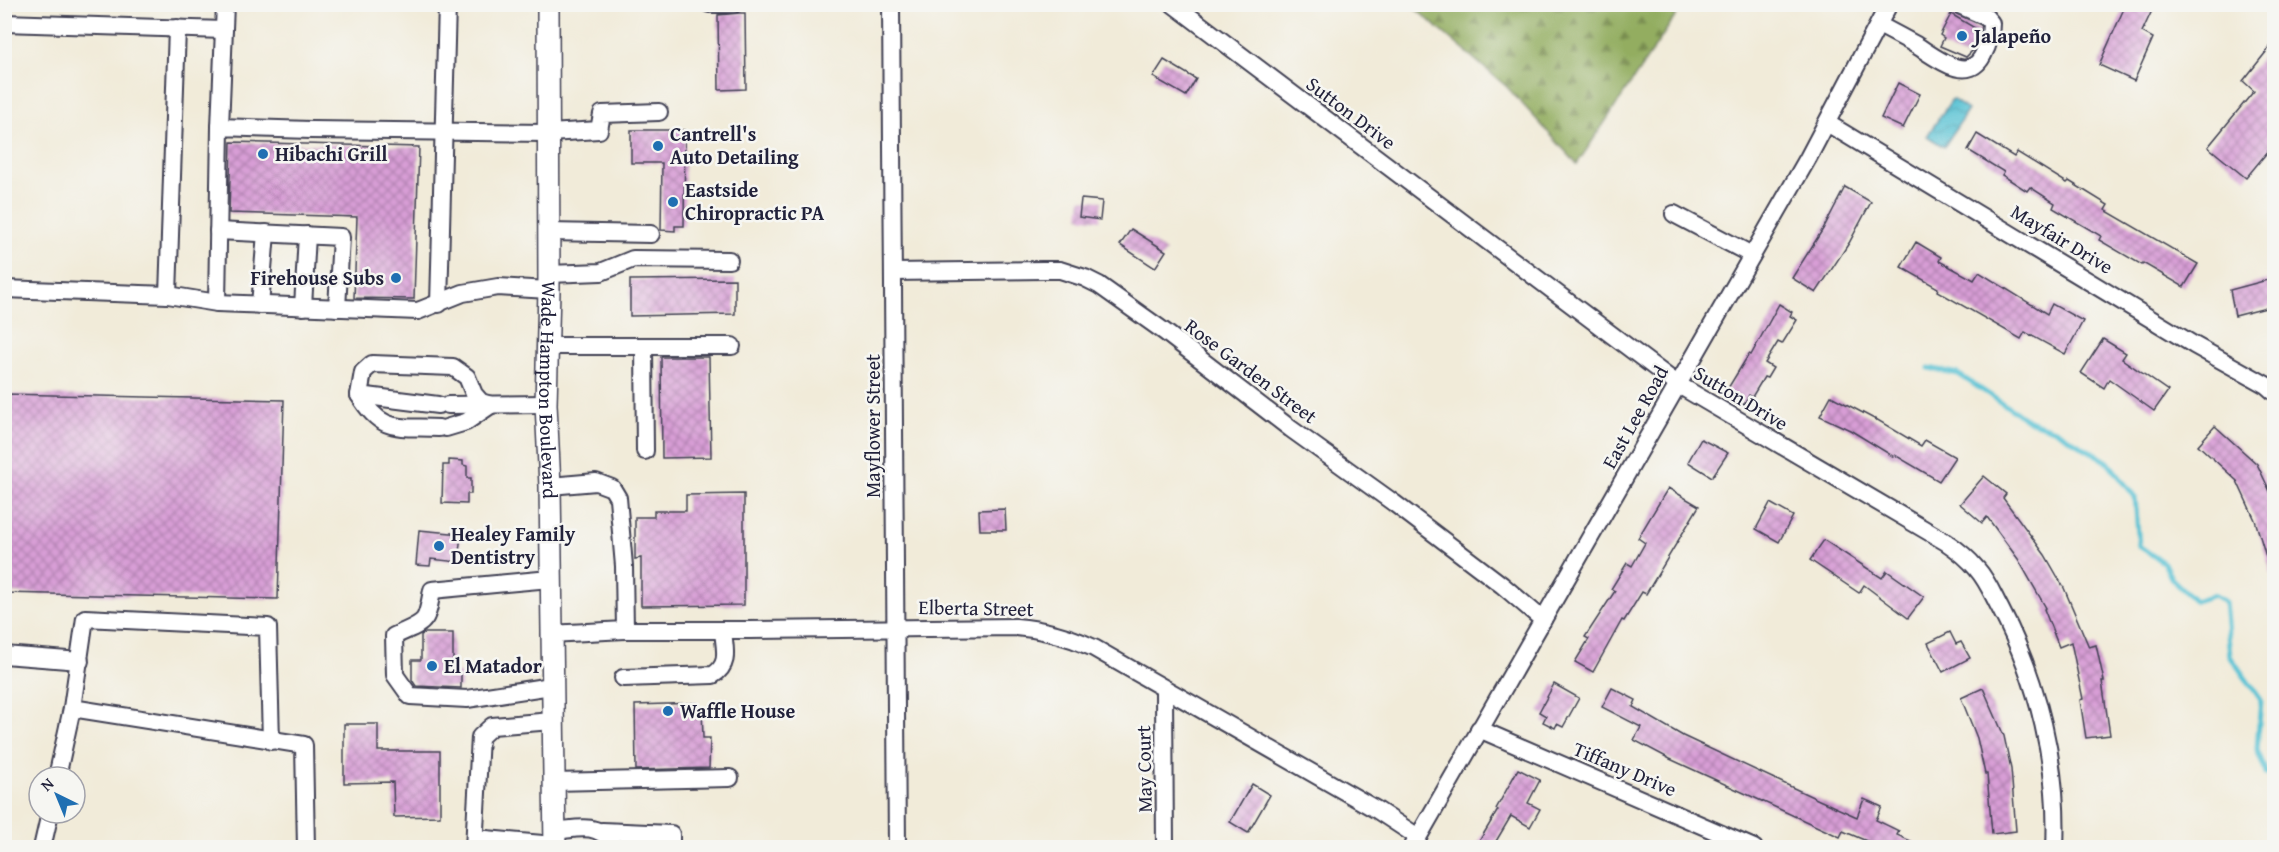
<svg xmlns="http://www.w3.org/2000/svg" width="2279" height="852" font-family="'Gentium Book Plus',serif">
<defs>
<pattern id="forest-firs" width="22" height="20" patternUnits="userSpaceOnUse" patternTransform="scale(1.5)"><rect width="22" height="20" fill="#93ad60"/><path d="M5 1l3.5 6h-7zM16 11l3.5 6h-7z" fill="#788c50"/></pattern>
<pattern id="water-waves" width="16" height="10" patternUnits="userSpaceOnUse" patternTransform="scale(1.5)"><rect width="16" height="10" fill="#59c2d4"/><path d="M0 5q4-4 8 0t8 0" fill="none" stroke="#4da6b7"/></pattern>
<pattern id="building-cross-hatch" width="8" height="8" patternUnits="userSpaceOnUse" patternTransform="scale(1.5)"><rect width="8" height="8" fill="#d89ed6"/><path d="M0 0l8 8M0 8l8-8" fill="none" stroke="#af80af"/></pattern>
</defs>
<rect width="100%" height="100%" fill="#f6f6f2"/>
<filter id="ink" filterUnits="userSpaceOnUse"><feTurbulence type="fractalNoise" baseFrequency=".0167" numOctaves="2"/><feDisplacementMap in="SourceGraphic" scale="12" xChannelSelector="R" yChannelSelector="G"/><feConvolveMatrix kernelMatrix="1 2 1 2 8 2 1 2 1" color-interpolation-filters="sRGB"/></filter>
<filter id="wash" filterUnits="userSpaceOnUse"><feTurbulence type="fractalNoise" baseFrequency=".008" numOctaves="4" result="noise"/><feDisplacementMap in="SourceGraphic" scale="24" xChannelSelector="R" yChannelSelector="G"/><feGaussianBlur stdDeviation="1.35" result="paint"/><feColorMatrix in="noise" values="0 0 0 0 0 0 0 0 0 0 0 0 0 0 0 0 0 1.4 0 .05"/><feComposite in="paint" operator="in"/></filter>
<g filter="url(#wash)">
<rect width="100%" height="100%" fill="#f1ebd9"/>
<polygon fill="url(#forest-firs)" stroke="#5a684e" stroke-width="1.5" points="1411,5 1683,5 1577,164 1507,87"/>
<polygon fill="url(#water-waves)" stroke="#3e7288" stroke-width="1.5" points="1952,99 1968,110 1944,147 1927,136"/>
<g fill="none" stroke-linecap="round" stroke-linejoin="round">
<polyline stroke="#59c2d4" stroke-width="5" points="1929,368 1958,374 2029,421 2055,430 2108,462 2135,497 2139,546 2164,563 2171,578 2195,601 2214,595 2225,602 2230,656 2261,700 2257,749 2266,773 2274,776"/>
</g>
<g id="blocks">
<g fill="url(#building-cross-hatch)">
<polygon points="2126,4 2155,4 2142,32 2153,38 2134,81 2099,65"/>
<polygon points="740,13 745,13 746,89 719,90 718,15"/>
<polygon points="1951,14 1980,31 1974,49 1966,57 1940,46 1944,38 1940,35"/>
<polygon points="2274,42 2274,144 2246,178 2208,147 2254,91 2243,81"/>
<polygon points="1164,60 1196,79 1186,96 1153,77"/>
<polygon points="1898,83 1920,94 1903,128 1881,118"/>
<polygon points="631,130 685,130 684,226 675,226 675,231 661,230 662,163 631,163"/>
<polygon points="1977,134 2014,157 2017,152 2067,183 2069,181 2108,205 2105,210 2198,264 2184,287 2143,263 2142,265 2099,240 2101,236 2053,208 2055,203 2030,187 2027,191 2002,175 2004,172 1968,150"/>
<polygon points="231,142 419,147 414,299 354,298 357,217 229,213"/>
<polygon points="1845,187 1871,202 1849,243 1816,293 1792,278 1823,229"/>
<polygon points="1081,199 1102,201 1100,220 1079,217"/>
<polygon points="1131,229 1166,251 1155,268 1120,245"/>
<polygon points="1916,242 1941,257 1939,261 1974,280 1979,272 2047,314 2052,304 2083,321 2065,354 2025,332 2021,339 1937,291 1938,288 1901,267"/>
<polygon points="735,279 735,314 630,316 630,280"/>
<polygon points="2271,279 2274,306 2235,316 2230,290"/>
<polygon points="1779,304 1792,312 1790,316 1797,320 1782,344 1778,342 1765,363 1773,368 1767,378 1764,377 1752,397 1749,395 1744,405 1725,393 1749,354 1751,355"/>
<polygon points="2103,339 2126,353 2122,359 2168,391 2154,411 2109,379 2104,388 2081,373"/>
<polygon points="661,357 709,357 711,457 662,458"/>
<polygon points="4,394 284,400 278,599 4,593"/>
<polygon points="1831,396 1876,420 1876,419 1921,446 1925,440 1955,457 1939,481 1895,455 1894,457 1850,430 1820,416"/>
<polygon points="2215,426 2257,464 2274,500 2274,572 2271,573 2255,520 2237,481 2198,445"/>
<polygon points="1701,439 1728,453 1712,477 1688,462"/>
<polygon points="449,460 463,461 463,465 467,466 467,478 471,478 471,494 467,494 467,504 442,503 443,465 449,465"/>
<polygon points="1984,476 2006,494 2003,498 2045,555 2064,588 2089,647 2096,645 2104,681 2102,681 2110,735 2086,738 2080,700 2083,699 2071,642 2059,647 2044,609 2046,608 2018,559 1987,517 1982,523 1960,504"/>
<polygon points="1668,488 1699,506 1646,594 1642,592 1624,621 1622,620 1593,672 1575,662 1589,639 1585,637 1615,591 1611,589 1627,563 1632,566 1645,543 1638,538"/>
<polygon points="744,494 744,605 641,606 641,558 635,559 635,517 654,517 654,511 686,511 686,495"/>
<polygon points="1770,503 1793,516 1779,542 1756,529"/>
<polygon points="1005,509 1006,530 980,530 979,510"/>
<polygon points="419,530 461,534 458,562 431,559 430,566 416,565"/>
<polygon points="1824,540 1882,578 1887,571 1924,597 1908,618 1864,585 1859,593 1810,560"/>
<polygon points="1950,632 1956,644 1961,642 1970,658 1943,672 1928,643"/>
<polygon points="425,633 453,633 453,673 461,673 461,688 416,686 412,680 412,660 421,660 421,635"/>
<polygon points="1554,684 1579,698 1563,727 1557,724 1555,728 1543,722 1546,716 1539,712"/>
<polygon points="1612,688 1636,700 1633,707 1683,736 1819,800 1857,817 1864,799 1882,807 1876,820 1899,831 1897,835 1926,848 1867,848 1869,842 1843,831 1840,837 1670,759 1634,740 1641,727 1602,707"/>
<polygon points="1983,688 2004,736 2011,769 2016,831 1992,834 1987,774 1985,774 1977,738 1961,698"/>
<polygon points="697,703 697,707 702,707 703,738 710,738 709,768 636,770 635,705"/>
<polygon points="344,724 378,724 378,751 440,751 440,816 394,817 393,782 344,783"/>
<polygon points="1518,769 1540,780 1528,803 1540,809 1530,827 1511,816 1492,848 1475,848 1498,810 1496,809"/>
<polygon points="1252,784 1270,795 1248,833 1230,822"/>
</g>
</g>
</g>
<g filter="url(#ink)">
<use href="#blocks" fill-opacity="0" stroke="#414053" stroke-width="1.5"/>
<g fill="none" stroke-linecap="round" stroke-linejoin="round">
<defs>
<g id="minor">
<polyline points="709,4 734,4"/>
<polyline points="891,4 897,848"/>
<path d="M1173 4 1677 384 1946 542C1958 550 1968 558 1977 569 1987 580 1993 595 2000 608 2038 680 2059 766 2055 848"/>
<polyline points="4,23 224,30"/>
<path d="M1879 25C1892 32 1904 38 1916 45 1935 57 1968 85 1983 55 1989 44 1991 35 1991 23L1986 17 1957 4"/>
<polyline points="1827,123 2194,345 2266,385 2274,392"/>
<polyline points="220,127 225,4"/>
<polyline points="1674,214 1752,255"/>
<polyline points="218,231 341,237 337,308"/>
<polyline points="549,232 651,234"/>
<polyline points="893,272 1043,270 1060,270 1085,278 1099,285 1165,332 1291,429 1394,503 1502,585 1543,620"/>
<polyline points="549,274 601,272 633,259 729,260"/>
<polyline points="4,289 168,295 177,28"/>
<polyline points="168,295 217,303 418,311 463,293 498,287 549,290"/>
<polyline points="217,303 220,127 311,130 549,133 599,130 602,114 659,112"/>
<polyline points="439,304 447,4"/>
<polyline points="260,305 266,233"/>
<polyline points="303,307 307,235"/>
<polyline points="548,346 732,346"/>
<polyline points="644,346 645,451"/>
<polyline points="359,395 438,405"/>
<polyline points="448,405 546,404"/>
<path d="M439 428C398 426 382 434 359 395L363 372 372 364 453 367 467 377 474 394 481 402 491 405"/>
<polyline points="446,428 466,422 491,405"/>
<polyline points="550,486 596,482 612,488 618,498 624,566 625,630"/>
<path d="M550 579 432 590C426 626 426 621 394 636L395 675 410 696 467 699 551 686"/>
<path d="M550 634 625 630H749L1016 627C1044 629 1068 636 1094 648L1377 810 1418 837"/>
<polyline points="4,655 80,661"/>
<path d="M623 678 713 675C731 664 724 648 723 630"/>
<polyline points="1164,690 1165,848"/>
<polyline points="72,708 304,745 306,848"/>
<polyline points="1479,729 1754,848"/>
<polyline points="57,777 72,708 85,618 268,627 271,741"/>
<polyline points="553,782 730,778"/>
<path d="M554 831C578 829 594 822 611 841V848"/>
<polyline points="602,831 671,834 671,848"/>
<polyline points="475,838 554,845"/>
<polyline points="42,848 50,813"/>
<polyline points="474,848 480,737 492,726 552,721"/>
<polyline points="1412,848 1808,158 1889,4"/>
</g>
<g id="major">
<path id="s1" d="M548 4 549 290 546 404 550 486 555 848"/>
</g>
</defs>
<use href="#minor" stroke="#414053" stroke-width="20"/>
<use href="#major" stroke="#414053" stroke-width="24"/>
<use href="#minor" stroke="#fff" stroke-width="16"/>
<use href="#major" stroke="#fff" stroke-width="21"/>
</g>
</g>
<g fill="#1f6fb2" stroke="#f6f6f2" stroke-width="2">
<circle cx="1962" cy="36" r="6"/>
<circle cx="658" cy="146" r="6"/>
<circle cx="263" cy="154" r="6"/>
<circle cx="673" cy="202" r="6"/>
<circle cx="396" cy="278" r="6"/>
<circle cx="439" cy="546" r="6"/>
<circle cx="432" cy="666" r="6"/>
<circle cx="668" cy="711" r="6"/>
</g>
<g text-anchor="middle" stroke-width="5" stroke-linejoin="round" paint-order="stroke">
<g font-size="20" font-weight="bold" fill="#22223b" stroke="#f6f6f2" text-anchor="start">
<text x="1974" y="43">Jalapeño</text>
<text x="670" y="141">Cantrell's<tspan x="670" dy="23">Auto Detailing</tspan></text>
<text x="275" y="161">Hibachi Grill</text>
<text x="685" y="197">Eastside<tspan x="685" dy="23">Chiropractic PA</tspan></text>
<text x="384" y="285" text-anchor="end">Firehouse Subs</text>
<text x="451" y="541">Healey Family<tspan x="451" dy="23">Dentistry</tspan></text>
<text x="444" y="673">El Matador</text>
<text x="680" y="718">Waffle House</text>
</g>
<g font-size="20" fill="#22223b" stroke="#f6f6f2">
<text transform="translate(1351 113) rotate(37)" y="7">Sutton Drive</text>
<text transform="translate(2062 239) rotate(31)" y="7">Mayfair Drive</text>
<text transform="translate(1251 371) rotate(37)" y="7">Rose Garden Street</text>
<text dy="7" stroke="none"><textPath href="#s1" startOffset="386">Wade Hampton Boulevard</textPath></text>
<text transform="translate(1741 398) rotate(31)" y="7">Sutton Drive</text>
<text transform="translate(1635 417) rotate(-61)" y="7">East Lee Road</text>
<text transform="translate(873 426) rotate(-90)" y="7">Mayflower Street</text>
<text transform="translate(976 608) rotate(1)" y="7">Elberta Street</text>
<text transform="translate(1144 769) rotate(-91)" y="7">May Court</text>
<text transform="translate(1625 769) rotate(23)" y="7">Tiffany Drive</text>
</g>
</g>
<rect width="2279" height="852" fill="none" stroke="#f6f6f2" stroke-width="24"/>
<g transform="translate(57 795) rotate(317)"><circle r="28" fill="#f6f6f2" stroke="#a1a1a9" stroke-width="1.5"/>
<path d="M0-4.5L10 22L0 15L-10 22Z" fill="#1f6fb2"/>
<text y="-9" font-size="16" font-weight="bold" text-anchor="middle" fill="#22223b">N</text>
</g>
</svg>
